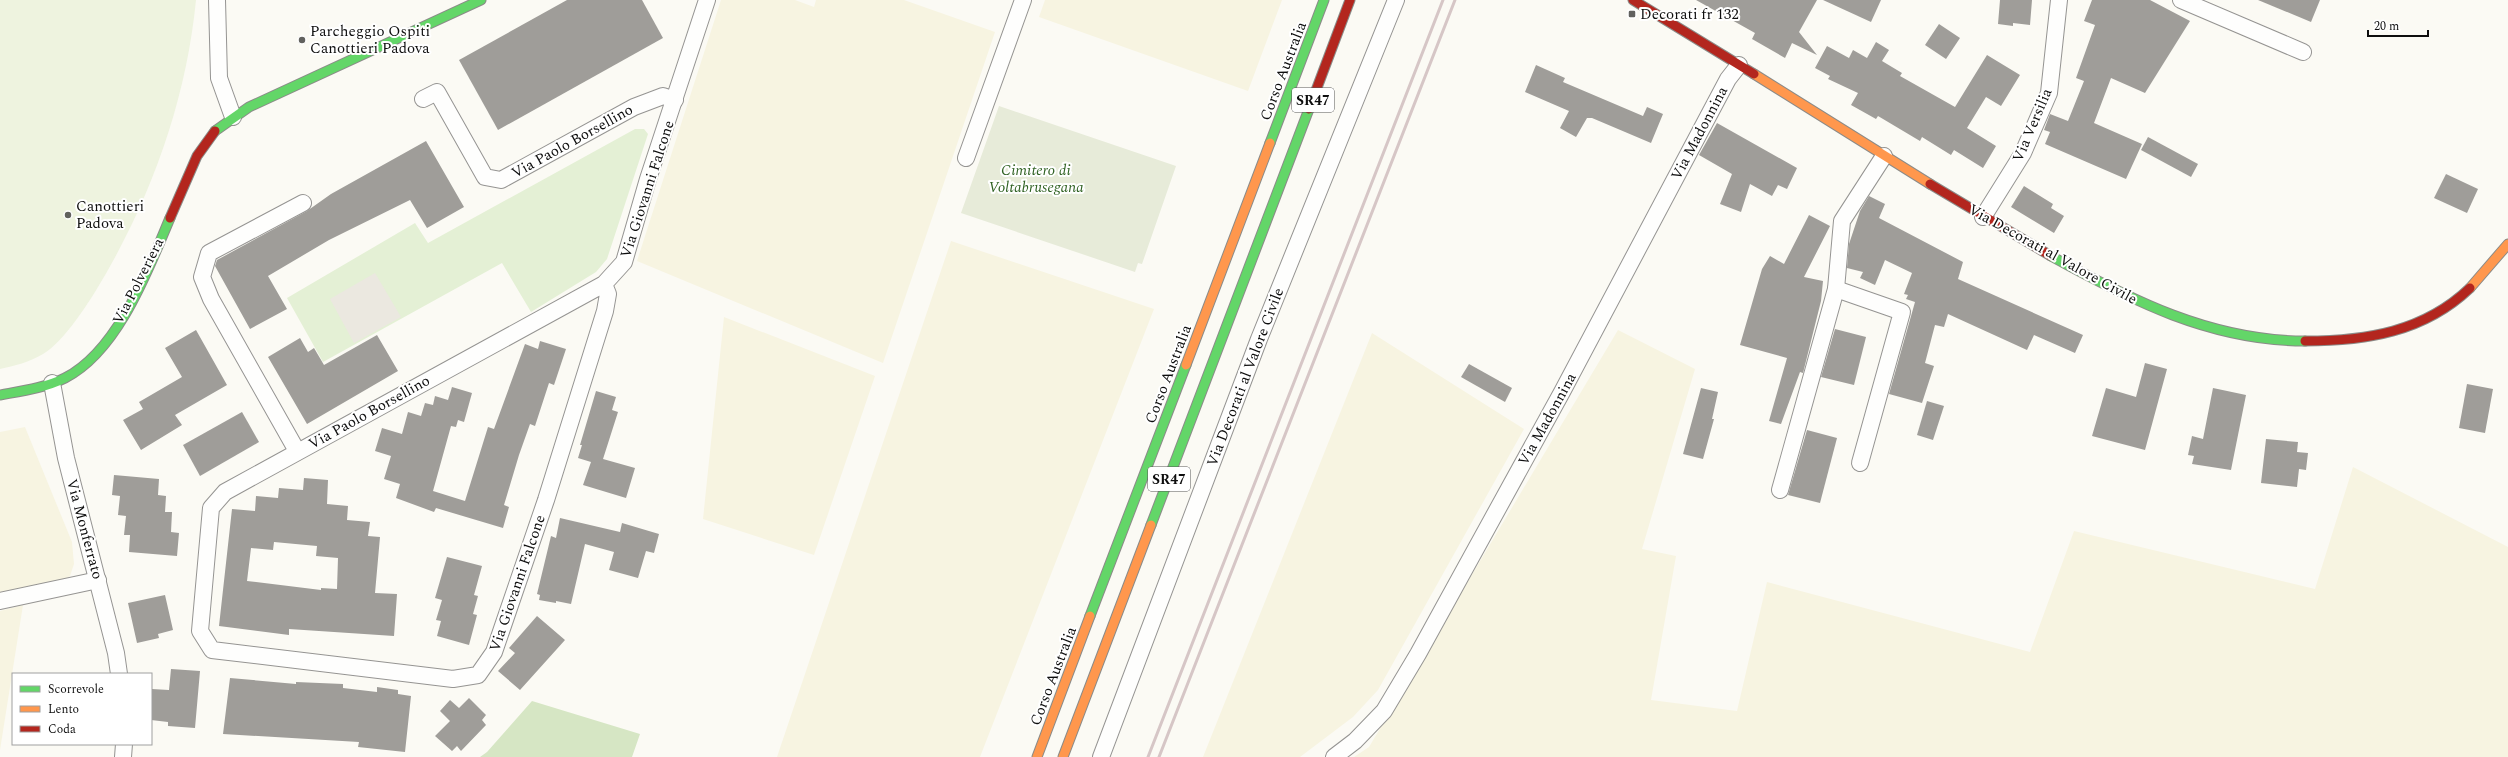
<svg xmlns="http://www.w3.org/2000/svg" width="2508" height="757" font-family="Spectral,serif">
<rect width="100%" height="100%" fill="#fbfaf4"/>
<g fill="#f7f4e1">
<polygon points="721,0 795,0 814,7 816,0 904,0 995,32 883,363 637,261"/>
<polygon points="1045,0 1282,0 1248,91 1039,17"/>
<polygon points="951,241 1154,309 980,757 777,757"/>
<polygon points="724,317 875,376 814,555 703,519"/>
<polygon points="1618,330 1695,369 1642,549 1676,556 1651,700 1737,711 1767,582 2030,652 2074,531 2315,589 2353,467 2508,547 2508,757 1354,757 1369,747"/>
<polygon points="1372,333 1524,429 1378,690 1353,717 1300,757 1203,757"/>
<polygon points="25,427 72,542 74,564 70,576 62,581 0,592 0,432"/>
<polygon points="23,605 0,750 0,611"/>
</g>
<polygon fill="#e4f0d5" points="635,129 644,129 648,134 607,259 596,272 531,312 502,263 323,362 287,298 415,223 428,243"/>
<polygon fill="#d6e6c4" points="532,701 640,734 632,757 480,757 487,752"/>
<polygon fill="#e7ebd9" points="999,106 1176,166 1142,264 1138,263 1135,272 961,213"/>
<path fill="#eef3df" d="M0 0H196C186 103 149 204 95 292 83 311 62 343 43 354 30 362 14 366 0 369Z"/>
<polygon fill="#ebe8e0" points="375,273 401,317 354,343 330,299"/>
<g fill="#9f9d99" fill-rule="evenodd">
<polygon points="567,0 642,0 663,38 498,130 459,60"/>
<polygon points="1696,0 1817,0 1799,32 1817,55 1792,43 1785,58 1752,39 1755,33"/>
<polygon points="1823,0 1881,0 1871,22"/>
<polygon points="2000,0 2032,0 2030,25 2013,23 2013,26 1998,24"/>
<polygon points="2092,0 2150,0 2190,21 2145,93 2111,78 2094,123 2142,144 2126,179 2045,144 2050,132 2044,130 2050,114 2068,121 2084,81 2076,78 2095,25 2084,21"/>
<polygon points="2258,0 2320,0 2311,22"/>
<polygon points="1939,24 1960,38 1946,59 1925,45"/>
<polygon points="1876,42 1889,50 1882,61 1902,73 1900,76 1955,107 1987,55 2020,75 2001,106 1986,97 1967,128 1996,146 1983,168 1954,150 1951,155 1922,137 1920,141 1878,116 1876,119 1851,105 1858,93 1828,79 1830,76 1815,68 1827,46 1849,58 1853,50 1867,58"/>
<polygon points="1536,65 1565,78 1563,82 1643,116 1647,107 1663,114 1651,143 1592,118 1587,118 1576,137 1560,128 1569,111 1525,92"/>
<polygon points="1717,123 1797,168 1787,189 1778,185 1772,196 1750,184 1741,212 1720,204 1732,174 1699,155"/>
<polygon points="2148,137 2198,164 2191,177 2141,150"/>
<polygon points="426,141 464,207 427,228 410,200 329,240 268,276 287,309 250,329 215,266 217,260 307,211 331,194"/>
<polygon points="2446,174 2478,189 2467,213 2434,198"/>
<polygon points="2024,186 2053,204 2051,208 2064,216 2054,233 2011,207"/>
<polygon points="1869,196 1885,204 1879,218 1963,262 1958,279 2083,335 2075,353 2034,335 2027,350 1948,314 1944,327 1935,325 1925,363 1934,366 1922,403 1889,394 1915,302 1906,299 1908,295 1904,294 1912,273 1885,260 1875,285 1860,278 1863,272 1847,268 1849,244 1860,211"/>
<polygon points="1809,215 1830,226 1804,277 1823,281 1821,301 1803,373 1800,372 1781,424 1769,421 1787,358 1740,345 1762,269 1770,256 1784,264"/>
<polygon points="1835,329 1866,337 1854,385 1821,377"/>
<polygon points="196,330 227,385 175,415 182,425 141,450 123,420 143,409 139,402 182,377 165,348"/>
<polygon points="377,335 398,371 307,424 268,357 300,338 308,352 314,348 324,365"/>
<polygon points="540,341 566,349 554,385 549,383 535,426 530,424 519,455 504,505 509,507 503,528 436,508 434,512 396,498 400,484 384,479 391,456 375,451 382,428 402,434 408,412 421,416 425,403 433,405 435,396 448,400 452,387 472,393 464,422 458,420 456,427 451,426 433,491 465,501 488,427 494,429 525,344 538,349"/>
<polygon points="2145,363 2167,369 2145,450 2092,436 2106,388 2136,397"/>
<polygon points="1469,364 1512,388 1505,402 1461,377"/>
<polygon points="2467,384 2493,389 2485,433 2459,428"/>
<polygon points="1701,388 1718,392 1712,419 1714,419 1703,459 1683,454"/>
<polygon points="2213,388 2246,395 2231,470 2192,464 2194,456 2188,455 2192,436 2203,439"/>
<polygon points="596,391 616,397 612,410 618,412 603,459 635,468 626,498 583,485 591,462 578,458 582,445 580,445"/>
<polygon points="1927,401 1944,406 1933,440 1917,435"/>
<polygon points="242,412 259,442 200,476 183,445"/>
<polygon points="1807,430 1837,438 1820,503 1788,495"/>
<polygon points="2266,439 2298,442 2297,452 2308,453 2306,470 2299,469 2297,487 2261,483"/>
<polygon points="114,475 159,479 158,495 166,496 165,512 172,512 171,532 179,533 177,556 129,552 130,535 124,535 126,516 118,515 120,496 112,495"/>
<path d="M304 478 328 480 327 504 348 506 347 520 370 522 368 536 380 537 375 593 397 594 394 636 289 629V635L219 626 232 509 255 511 256 496 278 498 279 488 303 490ZM274 542 317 546 316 556 338 558 337 589 321 588V590L247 581 251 548 273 550Z"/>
<polygon points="560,518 620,532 622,523 659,534 654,553 646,551 638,578 609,570 614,552 585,544 571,604 556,601 556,603 539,600 540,595 537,594 551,536 556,538"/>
<polygon points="447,557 482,566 474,595 478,596 473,614 477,615 469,645 437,636 441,621 436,620 442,600 435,598"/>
<polygon points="165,595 173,630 158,634 159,638 137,643 128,603"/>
<polygon points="537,616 565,640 520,690 498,671 515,653 509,648"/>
<polygon points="171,669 200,671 195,728 168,726 168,722 151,720 152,689 169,690"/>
<polygon points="230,678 296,684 296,682 343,684 343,688 377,692 377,687 398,690 398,694 411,696 405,752 358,747 359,742 223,734"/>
<polygon points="469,698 486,715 482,720 486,725 461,751 457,746 452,751 435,736 450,721 440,711 450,700 459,708"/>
</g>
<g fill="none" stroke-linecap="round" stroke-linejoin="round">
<defs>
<g id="street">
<polyline points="217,0 219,78 233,117"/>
<polyline points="2181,0 2303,52"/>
<polyline points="423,99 437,92 485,177 501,180 634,107 663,96 675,100"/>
<polyline points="966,158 1023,0"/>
<polyline points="1983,217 2023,153 2049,93 2059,0"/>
<polyline points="604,284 225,492 211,508 200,631 212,650 453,679 478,675 494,652 546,500 605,311 608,294 604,284 624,262 648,179 707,0"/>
<polyline points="1836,289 1902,312 1860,463"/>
<polyline points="52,383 66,458 116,653 119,674"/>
<polyline points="297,451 211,299 202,277 209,253 303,203"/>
<polyline points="1780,490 1836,289 1842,221 1884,156"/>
<polyline points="0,601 98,580"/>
<polyline points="123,757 124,744"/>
<polyline points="1101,757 1259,339 1396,0"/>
<polyline points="1334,757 1355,741 1384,711 1418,654 1562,392 1728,79 1739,65"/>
</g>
<g id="fast">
<polyline points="215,131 249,107 481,0"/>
<polyline points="1270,143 1324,0"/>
<path d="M2051 256C2131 300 2211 341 2305 341"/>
<path d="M0 395C22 391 45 388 65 378 118 351 148 270 170 218"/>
<polyline points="1151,525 1309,109"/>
<polyline points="1090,616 1186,365"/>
</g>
<g id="slow">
<polyline points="1754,74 1930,184"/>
<polyline points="2470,288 2508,244"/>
<polyline points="1186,365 1270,143"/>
<polyline points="1037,757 1090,616"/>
<polyline points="1063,757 1151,525"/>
</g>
<g id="jam">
<polyline points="1633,0 1754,74"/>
<polyline points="1309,109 1350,0"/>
<polyline points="1930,184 2051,256"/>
<polyline points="170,218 197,156 215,131"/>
<path d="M2305 341C2366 341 2424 332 2470 288"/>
</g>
</defs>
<use href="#street" stroke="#959492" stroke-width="18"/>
<use href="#fast" stroke="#8b8b88" stroke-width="11"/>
<use href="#slow" stroke="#8b8b88" stroke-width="11"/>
<use href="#jam" stroke="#8b8b88" stroke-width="11"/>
<use href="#street" stroke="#fefefd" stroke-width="16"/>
<use href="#fast" stroke="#63d668" stroke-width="9"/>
<use href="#slow" stroke="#ff974d" stroke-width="9"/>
<use href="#jam" stroke="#b3261e" stroke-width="9"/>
<g stroke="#d6c6c6" stroke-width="3">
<polyline points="1148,757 1443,0"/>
<polyline points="1159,757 1455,0"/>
</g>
</g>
<g fill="#61615e" stroke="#fff" stroke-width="1.5">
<rect x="1628" y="10" width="8" height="8" rx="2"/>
<circle cx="302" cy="40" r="4"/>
<circle cx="68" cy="215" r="4"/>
</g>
<g text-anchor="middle" stroke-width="4" stroke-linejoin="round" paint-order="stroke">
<g fill="#fff" stroke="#565656" stroke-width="1">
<rect x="1292" y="88" width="42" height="24" rx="3"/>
<rect x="1148" y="467" width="42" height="24" rx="3"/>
</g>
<g font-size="14" font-weight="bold" fill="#0e0e0e">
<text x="1313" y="105">SR47</text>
<text x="1169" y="484">SR47</text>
</g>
<g font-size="15" fill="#0e0e0e" stroke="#fff" text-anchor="start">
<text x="1640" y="19">Decorati fr 132</text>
<text x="310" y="36">Parcheggio Ospiti<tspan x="310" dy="17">Canottieri Padova</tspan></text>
<text x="76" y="211">Canottieri<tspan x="76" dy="17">Padova</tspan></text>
</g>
<g font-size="15" fill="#0e0e0e" stroke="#fff">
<text transform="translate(1283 71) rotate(-69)" y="5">Corso Australia</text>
<text transform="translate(2032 125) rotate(-67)" y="5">Via Versilia</text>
<text transform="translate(1699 133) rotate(-62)" y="5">Via Madonnina</text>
<text transform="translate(572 141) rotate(-29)" y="5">Via Paolo Borsellino</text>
<text transform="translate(647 189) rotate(-72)" y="5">Via Giovanni Falcone</text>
<text transform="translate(2053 254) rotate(29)" y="5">Via Decorati al Valore Civile</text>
<text transform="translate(138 281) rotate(-63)" y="5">Via Polveriera</text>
<text transform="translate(1168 374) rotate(-69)" y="5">Corso Australia</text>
<text transform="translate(1245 377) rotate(-69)" y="5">Via Decorati al Valore Civile</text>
<text transform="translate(369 412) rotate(-29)" y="5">Via Paolo Borsellino</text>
<text transform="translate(1547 419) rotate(-61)" y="5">Via Madonnina</text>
<text transform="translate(85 529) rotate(75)" y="5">Via Monferrato</text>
<text transform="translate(517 583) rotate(-71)" y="5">Via Giovanni Falcone</text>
<text transform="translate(1053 676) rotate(-69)" y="5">Corso Australia</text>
</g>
<g font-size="15" font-style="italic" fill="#306223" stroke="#fff">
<text x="1036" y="175">Cimitero di<tspan x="1036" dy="17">Voltabrusegana</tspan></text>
</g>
</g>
<rect x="12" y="673" width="140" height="72" fill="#ffffff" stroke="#9f9f9f"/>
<rect x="20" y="686" width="20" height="6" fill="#63d668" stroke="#9f9f9f"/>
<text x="48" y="693" font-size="12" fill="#0e0e0e">Scorrevole</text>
<rect x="20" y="706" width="20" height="6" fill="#ff974d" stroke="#9f9f9f"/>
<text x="48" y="713" font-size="12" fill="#0e0e0e">Lento</text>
<rect x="20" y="726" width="20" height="6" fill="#b3261e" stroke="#9f9f9f"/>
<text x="48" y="733" font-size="12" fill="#0e0e0e">Coda</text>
<path d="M2368 30v6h60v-6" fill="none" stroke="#0e0e0e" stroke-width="2"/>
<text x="2374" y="30" font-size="12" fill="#0e0e0e" stroke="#ffffff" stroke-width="3" paint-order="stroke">20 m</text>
</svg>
